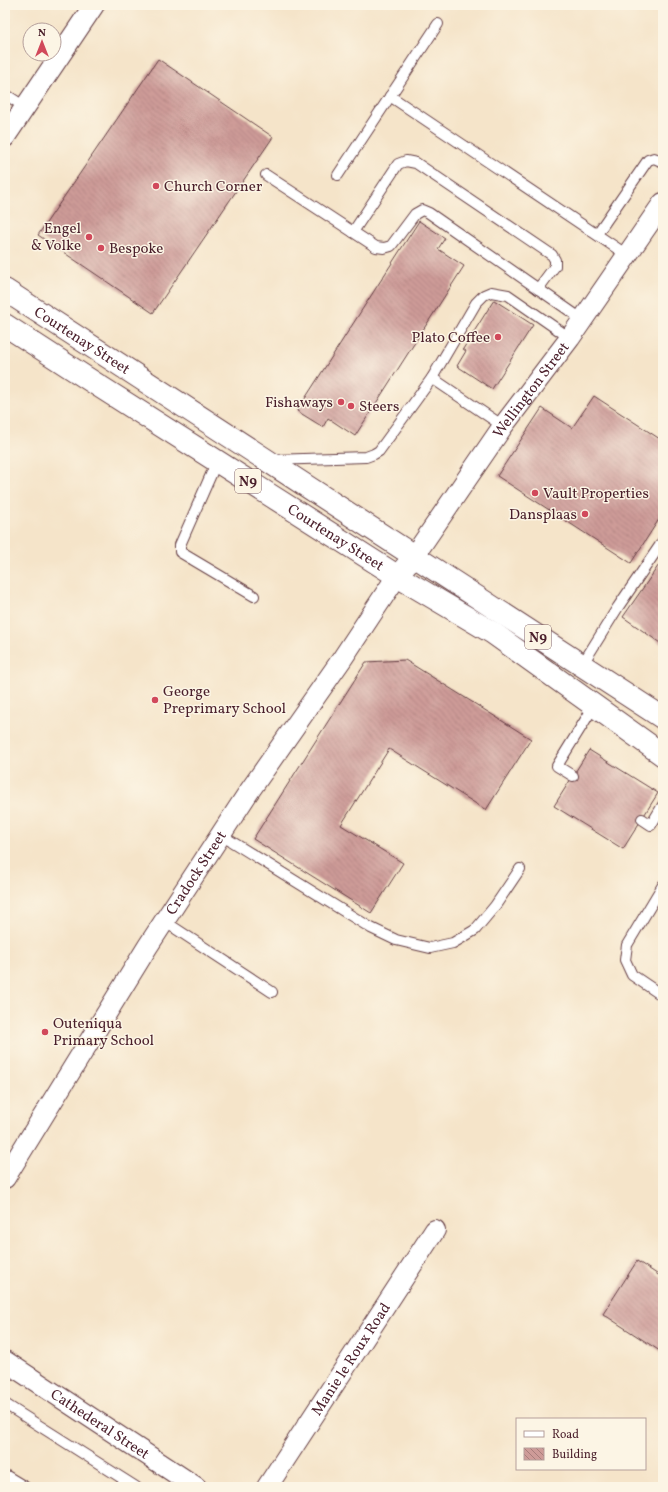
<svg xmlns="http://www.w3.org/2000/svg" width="668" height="1492" font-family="Vollkorn,serif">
<defs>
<pattern id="building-back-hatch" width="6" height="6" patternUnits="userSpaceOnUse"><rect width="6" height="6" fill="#ce9b98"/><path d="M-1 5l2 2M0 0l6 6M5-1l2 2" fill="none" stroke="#a97e7c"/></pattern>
</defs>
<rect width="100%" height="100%" fill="#fcf5e5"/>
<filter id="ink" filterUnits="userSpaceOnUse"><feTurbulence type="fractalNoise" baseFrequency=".025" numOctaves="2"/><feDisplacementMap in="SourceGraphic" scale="8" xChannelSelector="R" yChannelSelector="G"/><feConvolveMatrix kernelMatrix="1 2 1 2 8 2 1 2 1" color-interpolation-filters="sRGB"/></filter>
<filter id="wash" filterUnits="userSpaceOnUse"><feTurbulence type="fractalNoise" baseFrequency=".012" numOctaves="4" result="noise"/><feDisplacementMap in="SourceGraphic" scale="16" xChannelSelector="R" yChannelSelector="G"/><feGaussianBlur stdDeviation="0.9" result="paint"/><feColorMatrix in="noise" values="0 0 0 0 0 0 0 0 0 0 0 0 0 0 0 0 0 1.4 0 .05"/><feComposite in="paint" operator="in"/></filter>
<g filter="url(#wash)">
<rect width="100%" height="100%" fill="#f5e4c9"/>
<g id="blocks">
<g fill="url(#building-back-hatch)">
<polygon points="158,59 273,137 153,313 38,235"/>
<polygon points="419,221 445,238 438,249 464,266 355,436 328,418 323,427 297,411"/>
<polygon points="494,300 533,325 492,389 457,366 466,351 463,349"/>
<polygon points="594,396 663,441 663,513 631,563 497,476 542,408 572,428"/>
<polygon points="663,559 663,645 623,617"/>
<polygon points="405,660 531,739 486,810 389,749 341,825 403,863 371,913 253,839 366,662"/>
<polygon points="589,750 658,793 623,849 554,806"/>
<polygon points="637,1261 663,1278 663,1353 603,1314"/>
</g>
</g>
</g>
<g filter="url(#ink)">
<use href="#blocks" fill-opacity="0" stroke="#643d43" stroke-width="1"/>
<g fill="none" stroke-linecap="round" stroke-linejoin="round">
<defs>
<g id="service">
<polyline points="5,94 25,107"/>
<polyline points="390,96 627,255"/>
<polyline points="266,175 376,247 384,248 391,246 415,214 422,210 429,213 583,320"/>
<polyline points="338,175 438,24"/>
<polyline points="353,232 398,164 406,161 416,163 552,255 555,260 555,266 538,289"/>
<polyline points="597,234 648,160 654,158 663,162"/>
<polyline points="432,378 503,426"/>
<polyline points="272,460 366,457 374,454 379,451 432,378 476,303 484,295 491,292 508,295 570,338"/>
<polyline points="217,461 180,545 180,552 254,596"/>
<polyline points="582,665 618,607 663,541"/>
<polyline points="573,776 557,766 594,706"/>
<polyline points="642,819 651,825 663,805"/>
<polyline points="221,835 371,928 396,940 430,948 453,943 475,930 495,906 520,869"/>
<polyline points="663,885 627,945 625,960 632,975 663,996"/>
<polyline points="164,921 272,992"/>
<polyline points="5,1404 136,1487"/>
<polyline points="5,1475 25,1487"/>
</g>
<g id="minor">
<polyline points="5,137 94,5"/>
<path id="s1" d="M5 1178 148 946 248 793 342 659 397 576 414 556 503 426 570 338 663 203"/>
<path id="s2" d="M5 1361 196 1487"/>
<path id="s3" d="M267 1487 435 1230"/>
</g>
<g id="trunk">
<path id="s4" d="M5 290 663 718"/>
<path id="s5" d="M5 325 99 386 397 576 493 633 663 755"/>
</g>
</defs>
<use href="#service" stroke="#643d43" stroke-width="12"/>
<use href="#minor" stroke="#643d43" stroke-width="22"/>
<use href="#trunk" stroke="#643d43" stroke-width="24"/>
<use href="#service" stroke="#fff" stroke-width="10"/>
<use href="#minor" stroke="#fff" stroke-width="20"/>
<use href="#trunk" stroke="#fff" stroke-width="22"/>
</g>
</g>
<g fill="#d1495b" stroke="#fcf5e5" stroke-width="1.5">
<circle cx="156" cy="186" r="4"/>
<circle cx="89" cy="237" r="4"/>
<circle cx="101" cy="248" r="4"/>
<circle cx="498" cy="337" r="4"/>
<circle cx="341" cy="402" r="4"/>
<circle cx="351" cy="406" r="4"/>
<circle cx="535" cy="493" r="4"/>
<circle cx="585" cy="514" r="4"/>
<circle cx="155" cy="700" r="4"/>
<circle cx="45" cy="1032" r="4"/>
</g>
<g text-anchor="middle" stroke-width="3" stroke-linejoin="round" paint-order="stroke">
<g fill="#fcf5e5" stroke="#7f5f63" stroke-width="1">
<rect x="235" y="469" width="26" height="24" rx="3"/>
<rect x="525" y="625" width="26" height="24" rx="3"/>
</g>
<g font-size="14" font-weight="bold" fill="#4a1f2b">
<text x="248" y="486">N9</text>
<text x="538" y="642">N9</text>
</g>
<g font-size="15" fill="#4a1f2b" stroke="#fcf5e5" text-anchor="start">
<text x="164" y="191">Church Corner</text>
<text x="81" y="233" text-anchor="end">Engel<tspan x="81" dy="17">&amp; Volke</tspan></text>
<text x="109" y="253">Bespoke</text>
<text x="490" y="342" text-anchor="end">Plato Coffee</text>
<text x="333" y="407" text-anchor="end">Fishaways</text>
<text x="359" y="411">Steers</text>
<text x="543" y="498">Vault Properties</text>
<text x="577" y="519" text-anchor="end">Dansplaas</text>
<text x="163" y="696">George<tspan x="163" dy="17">Preprimary School</tspan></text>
<text x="53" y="1028">Outeniqua<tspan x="53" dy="17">Primary School</tspan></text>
</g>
<g font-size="15" fill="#4a1f2b" stroke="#fcf5e5">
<text dy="5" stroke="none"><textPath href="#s4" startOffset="92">Courtenay Street</textPath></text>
<text dy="5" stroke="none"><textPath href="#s1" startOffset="948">Wellington Street</textPath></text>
<text dy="5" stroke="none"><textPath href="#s5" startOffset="393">Courtenay Street</textPath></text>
<text dy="5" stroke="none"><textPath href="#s1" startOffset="360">Cradock Street</textPath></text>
<text dy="5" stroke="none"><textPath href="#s3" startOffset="153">Manie le Roux Road</textPath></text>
<text dy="5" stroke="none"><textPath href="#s2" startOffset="114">Cathederal Street</textPath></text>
</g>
</g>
<rect width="668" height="1492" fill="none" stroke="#fcf5e5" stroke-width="20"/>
<rect x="516" y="1418" width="130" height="52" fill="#fcf5e5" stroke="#b59f9b"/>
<rect x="524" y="1431" width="20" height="6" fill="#ffffff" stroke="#b59f9b"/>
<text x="552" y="1438" font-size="12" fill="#4a1f2b">Road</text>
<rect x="524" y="1448" width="20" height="12" fill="url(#building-back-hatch)" stroke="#b59f9b"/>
<text x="552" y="1458" font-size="12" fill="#4a1f2b">Building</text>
<g transform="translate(42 42)"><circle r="19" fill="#fcf5e5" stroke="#b59f9b"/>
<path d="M0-3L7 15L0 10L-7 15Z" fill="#d1495b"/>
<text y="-6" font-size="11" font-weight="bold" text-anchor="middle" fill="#4a1f2b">N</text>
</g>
</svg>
